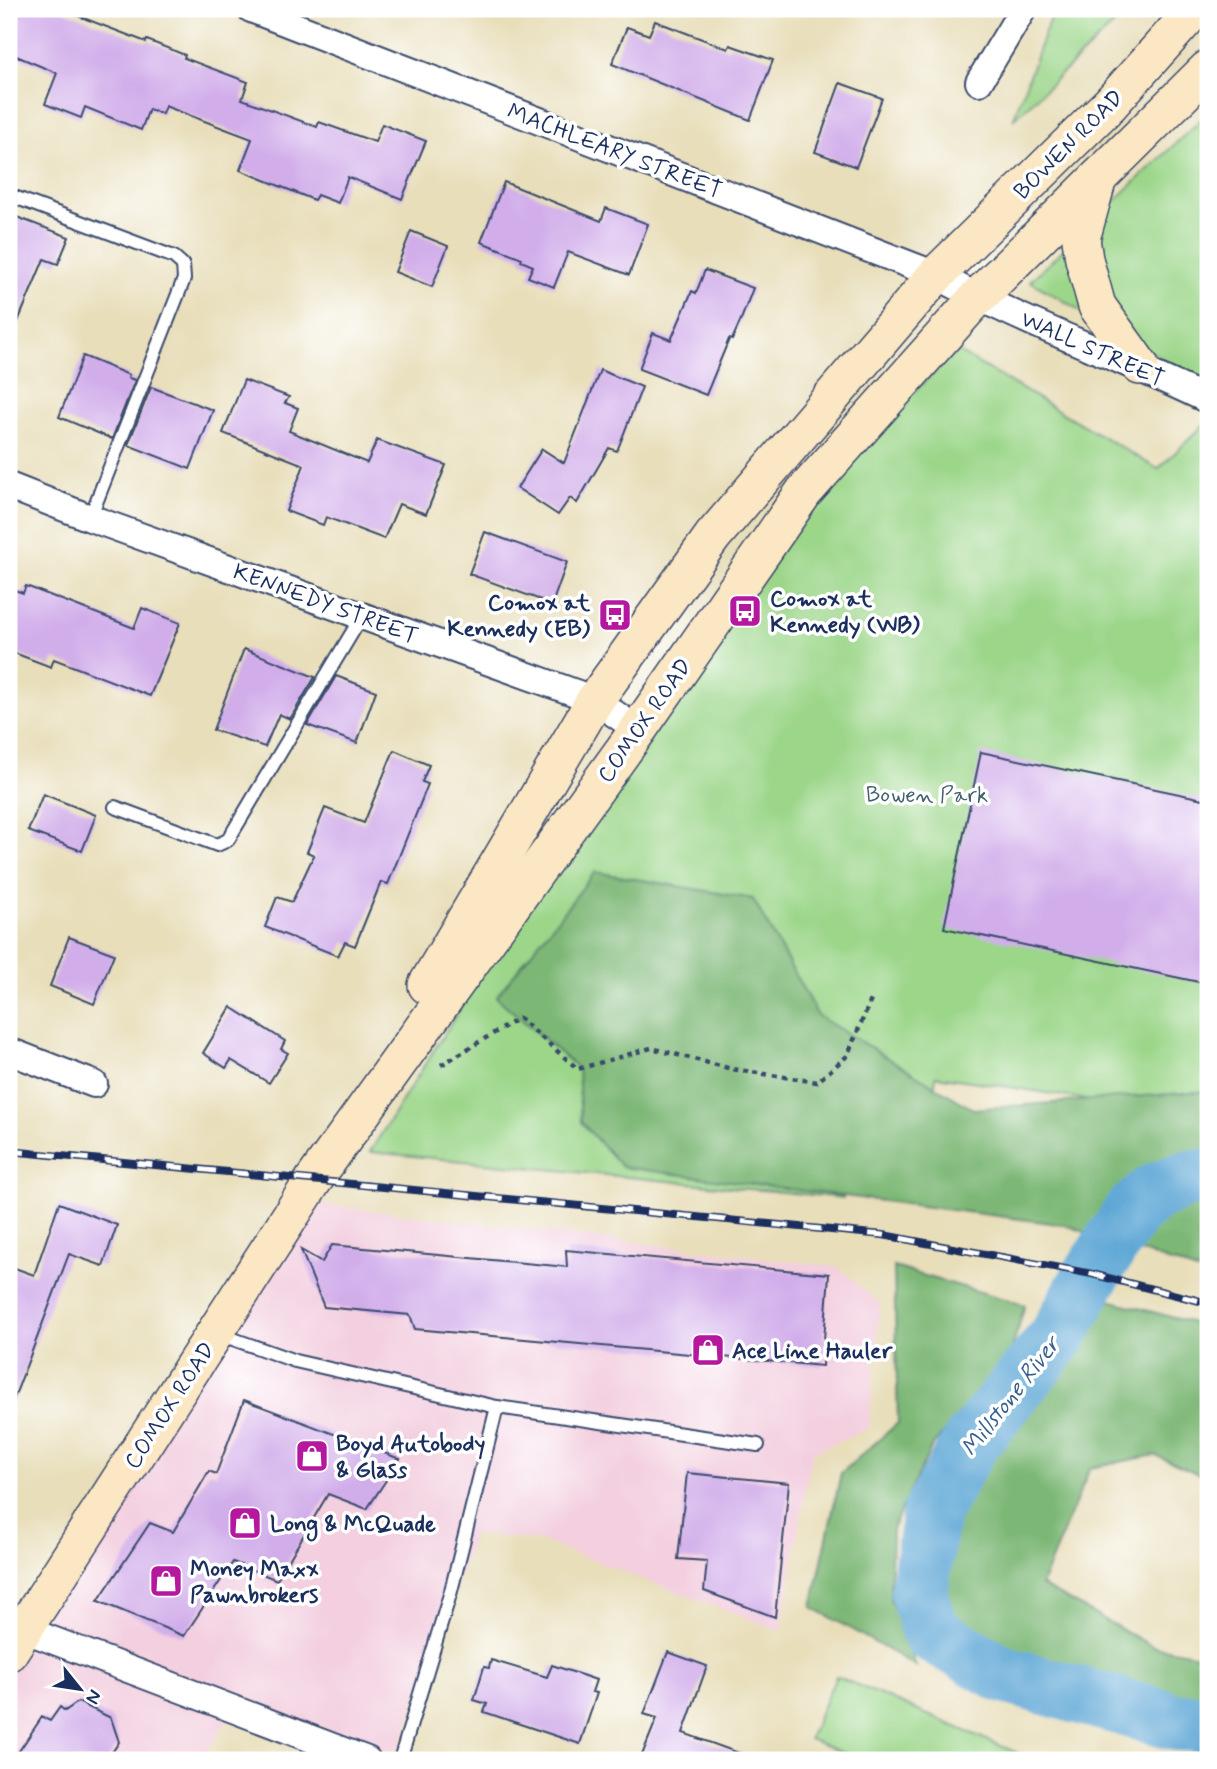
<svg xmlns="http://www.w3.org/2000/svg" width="1217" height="1769" font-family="Mynerve,sans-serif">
<rect width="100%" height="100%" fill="#fff"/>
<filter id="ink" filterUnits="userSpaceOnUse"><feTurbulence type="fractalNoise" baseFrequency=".0143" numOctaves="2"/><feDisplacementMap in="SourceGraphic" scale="14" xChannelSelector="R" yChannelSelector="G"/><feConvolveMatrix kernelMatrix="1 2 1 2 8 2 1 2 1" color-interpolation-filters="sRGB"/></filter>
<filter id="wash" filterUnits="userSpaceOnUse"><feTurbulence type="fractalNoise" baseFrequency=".00686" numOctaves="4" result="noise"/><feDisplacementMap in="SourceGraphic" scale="28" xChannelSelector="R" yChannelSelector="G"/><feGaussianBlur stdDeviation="1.57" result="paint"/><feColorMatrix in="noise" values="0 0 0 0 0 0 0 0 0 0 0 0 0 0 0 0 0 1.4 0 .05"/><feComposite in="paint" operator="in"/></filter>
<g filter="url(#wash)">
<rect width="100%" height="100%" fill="#e8deba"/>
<polygon fill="#f3cfdf" points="310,1203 838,1267 880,1304 869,1428 812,1453 781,1631 539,1540 474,1534 398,1752 239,1703 202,1760 9,1760 9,1667"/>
<g fill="#9bd689" stroke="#5b8274" stroke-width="2">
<polygon points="1057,9 1130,9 1013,120 1049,21"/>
<polygon points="1208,113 1208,386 1030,281"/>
<path d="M957 351 1158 469 1208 421V1124C1118 1104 1027 1089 936 1076L922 1172 847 1162 843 1198 370 1152 749 548Z"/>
<polygon points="836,1676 1034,1760 861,1760 809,1739"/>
</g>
<g fill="#7cb775" stroke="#4c736a" stroke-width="2">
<polygon points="595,872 753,899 818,1016 973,1109 1208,1091 1208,1275 1066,1225 622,1167 581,1122 578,1069 496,997"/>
<polygon points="894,1267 1025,1305 1010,1355 932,1446 892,1529 890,1599 916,1666 812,1607 841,1473 898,1423"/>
<polygon points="1098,1297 1208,1327 1208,1478 1155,1455 1090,1468 1041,1585 1152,1646 1208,1657 1208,1706 1191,1705 1042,1669 955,1631 937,1569 956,1491 1075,1345"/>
</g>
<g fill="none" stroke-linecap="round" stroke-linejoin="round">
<polyline stroke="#5fa7d6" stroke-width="58" points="1208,1177 1184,1180 1155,1192 1132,1212 1092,1274 1058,1336 969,1445 931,1512 919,1593 930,1633 1005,1675 1177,1722 1208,1723"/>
</g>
<g id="blocks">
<g fill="#d1aeea">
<polygon points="9,9 60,9 146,42 147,40 185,55 184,58 248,82 242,99 317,127 319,122 375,142 382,124 426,141 402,199 348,177 338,203 317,195 314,200 240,170 252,139 165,106 162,114 149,109 141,130 85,107 81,118 45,104 57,73 9,53"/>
<polygon points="655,21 728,49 730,45 773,60 750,120 612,64 627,27 649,35"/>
<polygon points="840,83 882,98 856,167 815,152"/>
<polygon points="504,182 601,221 606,208 648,224 629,275 568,252 554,287 528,277 533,266 521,261 522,258 481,242"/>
<polygon points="9,214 69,237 58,264 44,259 9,343"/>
<polygon points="411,231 448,246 432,287 395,272"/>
<polygon points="705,270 753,288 740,322 732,340 729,339 706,395 639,369 653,333 671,340 692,291 696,293"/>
<polygon points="83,356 129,375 128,378 135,380 112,439 59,417"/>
<polygon points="600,370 642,387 617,451 609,448 577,503 570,498 558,515 517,488 542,449 564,463"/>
<polygon points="244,380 289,397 285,403 298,408 289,431 367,463 377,440 446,465 426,514 399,504 384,539 326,517 323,525 286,511 304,465 223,433"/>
<polygon points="151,387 213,410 190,469 128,445"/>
<polygon points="485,532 567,562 552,604 469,574"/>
<polygon points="26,586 134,628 142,608 180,623 150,696 54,659 51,667 9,651 9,588 23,593"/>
<polygon points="244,649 315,677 290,719 279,714 265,747 213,730"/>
<polygon points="336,676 376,691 357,743 307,725"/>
<polygon points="394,750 429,765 422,782 428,784 388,884 381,882 355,946 345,942 338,956 265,927 277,897 292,902 314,855 307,852 325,808 364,823"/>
<polygon points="981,752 1208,800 1208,984 944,928"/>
<polygon points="43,794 96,815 82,851 28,831"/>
<polygon points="69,937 114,954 94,1004 50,986"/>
<polygon points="231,1007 285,1041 281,1049 288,1053 269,1083 231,1060 226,1068 203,1053"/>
<polygon points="59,1203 117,1225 103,1266 69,1254 11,1406 9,1406 9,1266 34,1275"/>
<polygon points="332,1245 567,1267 566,1250 829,1274 822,1366 415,1329 410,1315 324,1307 301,1250 322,1262"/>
<polygon points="244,1400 400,1459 367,1509 328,1494 277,1580 233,1562 184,1636 98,1601 150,1523 173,1532 209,1471 216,1474"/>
<polygon points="687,1473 789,1483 775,1617 704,1591 707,1561 678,1559"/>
<polygon points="668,1652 707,1666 683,1733 750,1757 750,1760 640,1760 657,1718 644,1714"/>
<polygon points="491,1660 547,1677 552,1665 596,1680 592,1692 597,1693 580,1744 484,1712 487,1704 474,1700 484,1667 489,1668"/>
<polygon points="78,1702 111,1718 119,1742 107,1760 13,1760 42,1717 50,1721 60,1707 65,1711"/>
</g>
</g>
</g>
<g filter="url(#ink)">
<use href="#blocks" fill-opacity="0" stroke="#3a496c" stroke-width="2"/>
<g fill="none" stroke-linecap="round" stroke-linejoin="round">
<defs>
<g id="lane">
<polyline points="9,195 174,257 183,265 184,279 90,518"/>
<polyline points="115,807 217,845 228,840 362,616"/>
<polyline points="219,1334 295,1361 497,1407 758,1445"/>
<polyline points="400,1760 451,1591 497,1407"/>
</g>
<g id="street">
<path d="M251 9 936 275C1023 323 1118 356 1208 400"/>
<polyline points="979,82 1023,9"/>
<polyline points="9,486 90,518 595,700 638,730"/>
<polyline points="9,1051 94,1084"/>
<polyline points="10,1624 367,1760"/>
</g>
<g id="secondary">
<polyline points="1098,178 1081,239 1084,259 1097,306 1140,366"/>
<polyline points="427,985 595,700 713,536 936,275 1110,104 1195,9"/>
<polyline points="9,1652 313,1181 638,730 804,492 977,298 1208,69"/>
</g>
</defs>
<use href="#lane" stroke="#3a496c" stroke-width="16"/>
<use href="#street" stroke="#3a496c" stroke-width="30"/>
<use href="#secondary" stroke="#3a496c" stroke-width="40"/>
<polyline stroke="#3a496c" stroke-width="4.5" stroke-dasharray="5 5" stroke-linecap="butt" points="441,1065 519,1018 578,1069 651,1048 732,1069 817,1082 847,1056 871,1000"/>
<use href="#lane" stroke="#fff" stroke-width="12"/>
<use href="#street" stroke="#fff" stroke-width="26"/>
<use href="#secondary" stroke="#fbe7c3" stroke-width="37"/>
<defs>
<polyline id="rail" points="9,1151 883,1235 1092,1274 1208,1303"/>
</defs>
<use href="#rail" stroke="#1b2f5e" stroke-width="8"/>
<use href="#rail" stroke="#fff" stroke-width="5" stroke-dasharray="16" stroke-linecap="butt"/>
</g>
</g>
<defs>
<symbol id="bus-square" viewBox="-11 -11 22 22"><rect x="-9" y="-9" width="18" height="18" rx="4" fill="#b5179e" stroke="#fff"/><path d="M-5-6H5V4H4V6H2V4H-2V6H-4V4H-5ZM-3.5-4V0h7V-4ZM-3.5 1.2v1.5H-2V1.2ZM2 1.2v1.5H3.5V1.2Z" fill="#fff"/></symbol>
<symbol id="shop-square" viewBox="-11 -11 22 22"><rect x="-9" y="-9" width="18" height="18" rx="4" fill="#b5179e" stroke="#fff"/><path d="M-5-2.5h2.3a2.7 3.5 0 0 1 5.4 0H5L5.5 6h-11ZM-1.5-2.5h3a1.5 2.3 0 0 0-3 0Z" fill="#fff"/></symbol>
</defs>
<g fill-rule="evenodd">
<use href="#bus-square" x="726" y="592" width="38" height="38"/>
<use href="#bus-square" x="596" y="596" width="38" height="38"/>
<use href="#shop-square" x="689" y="1331" width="38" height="38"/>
<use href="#shop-square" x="293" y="1437" width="38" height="38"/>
<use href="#shop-square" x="226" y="1504" width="38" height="38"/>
<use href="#shop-square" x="147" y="1562" width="38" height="38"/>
</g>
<g text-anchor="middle" stroke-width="7" stroke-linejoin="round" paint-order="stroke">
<g font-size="23" fill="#1b2f5e" stroke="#fff">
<text transform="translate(1068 144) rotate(-45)" y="8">BOWEN ROAD</text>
<text transform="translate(615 150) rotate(21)" y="8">MACHLEARY STREET</text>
<text transform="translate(1093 348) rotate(24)" y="8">WALL STREET</text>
<text transform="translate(326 603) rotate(20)" y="8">KENNEDY STREET</text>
<text transform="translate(644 720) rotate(-55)" y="8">COMOX ROAD</text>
<text transform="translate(169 1405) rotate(-57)" y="8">COMOX ROAD</text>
</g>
<g font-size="23" font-weight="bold" fill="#1b2f5e" stroke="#fff" text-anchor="start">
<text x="770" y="606">Comox at<tspan x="770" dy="26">Kennedy (WB)</tspan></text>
<text x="590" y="610" text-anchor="end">Comox at<tspan x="590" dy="26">Kennedy (EB)</tspan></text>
<text x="732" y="1358">Ace Line Hauler</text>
<text x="336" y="1451">Boyd Autobody<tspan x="336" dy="26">&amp; Glass</tspan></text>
<text x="270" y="1531">Long &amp; McQuade</text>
<text x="190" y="1576">Money Maxx<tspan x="190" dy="26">Pawnbrokers</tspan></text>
</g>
<g font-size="23" fill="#41616b" stroke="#fff">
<text x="927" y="802">Bowen Park</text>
</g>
<g font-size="24" font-style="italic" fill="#365f8e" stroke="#fff">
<text transform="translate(1010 1396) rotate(-52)" y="8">Millstone River</text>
</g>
</g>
<rect width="1217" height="1769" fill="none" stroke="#fff" stroke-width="35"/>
<g transform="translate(80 1689) rotate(120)" stroke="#ffffff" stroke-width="5" paint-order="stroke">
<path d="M0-5L12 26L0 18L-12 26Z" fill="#1b2f5e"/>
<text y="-10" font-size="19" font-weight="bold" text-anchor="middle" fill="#1b2f5e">N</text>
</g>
</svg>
